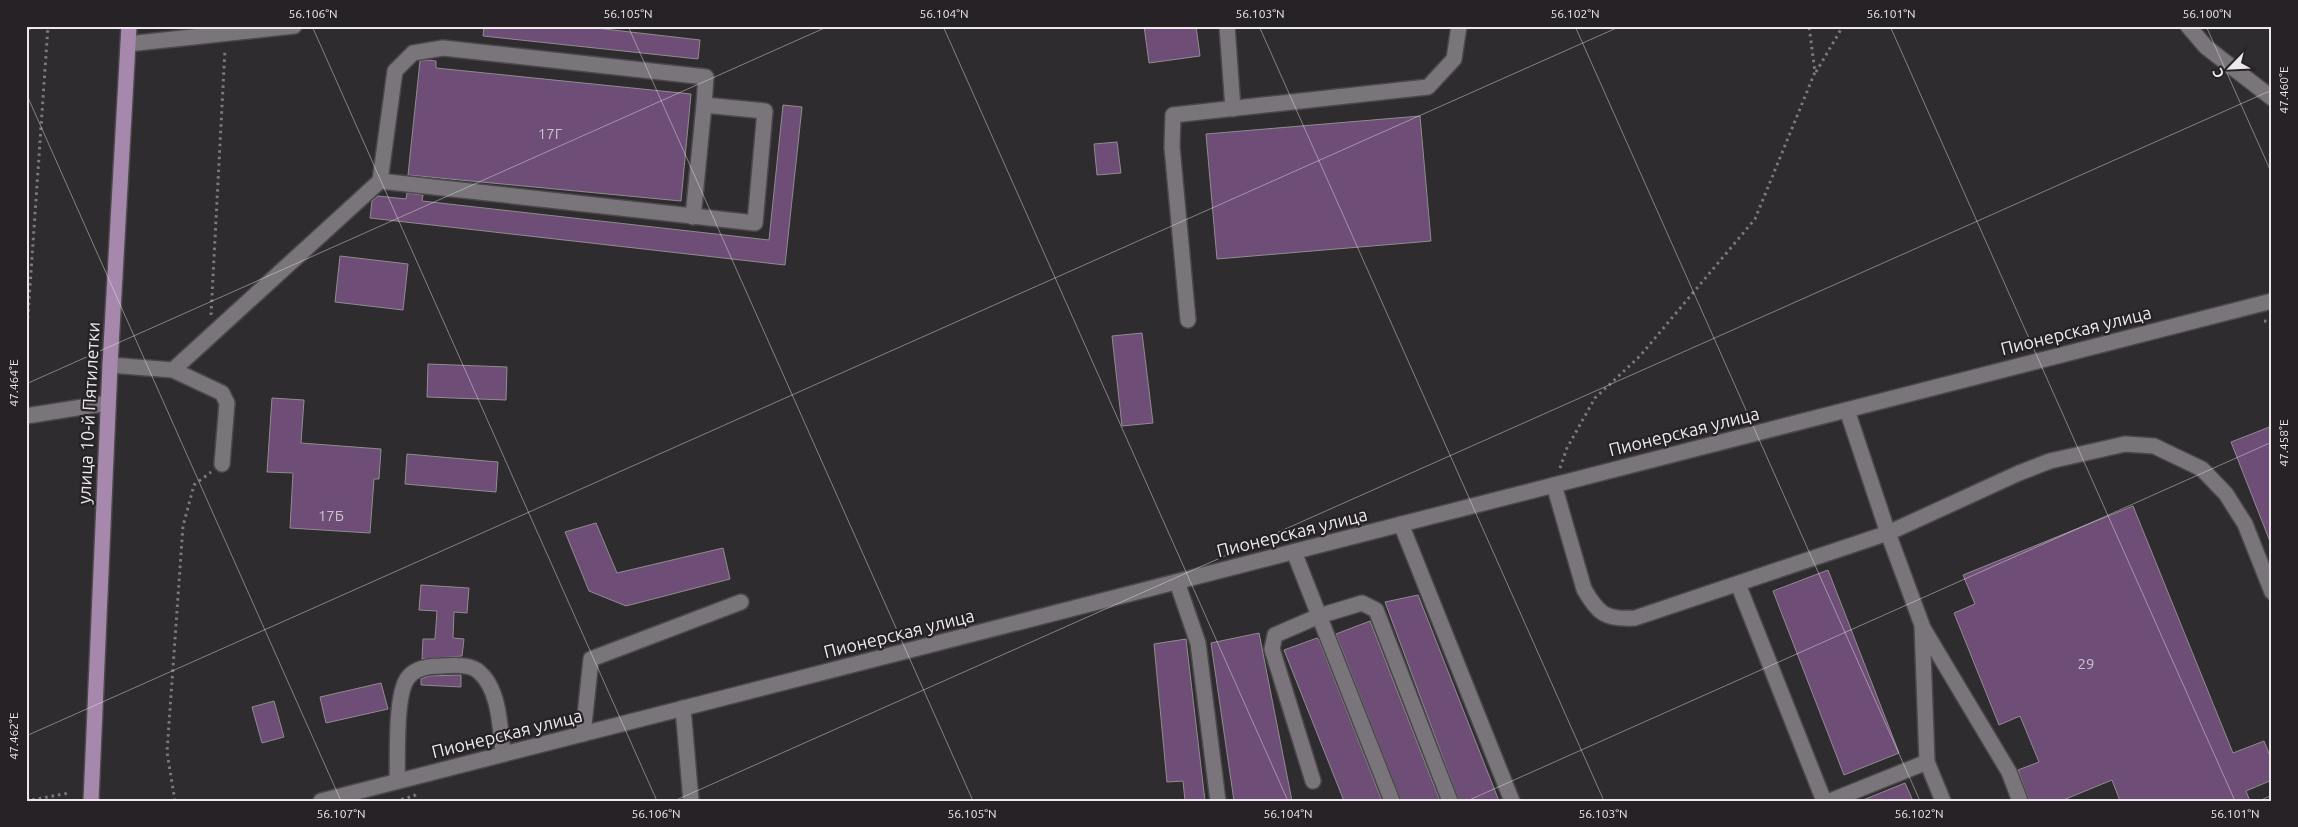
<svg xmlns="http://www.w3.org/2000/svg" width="2298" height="827" font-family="Ubuntu,sans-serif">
<rect width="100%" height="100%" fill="#2f2c30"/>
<g fill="#6e4d76" stroke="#908c90">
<polygon points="484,26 578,26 700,40 698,59 483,36"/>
<polygon points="1144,26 1196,26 1200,56 1149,63"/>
<polygon points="427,60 436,61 436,68 691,94 681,201 408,175 420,61"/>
<polygon points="783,105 802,107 785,265 370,218 372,201 378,196 406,199 407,193 423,195 422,201 769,240"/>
<polygon points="1420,116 1431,241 1217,259 1206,134"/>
<polygon points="1117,142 1121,173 1097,175 1094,144"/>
<polygon points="340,256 408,264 403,310 335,302"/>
<polygon points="1142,333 1153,423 1122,426 1112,336"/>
<polygon points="428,364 507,367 506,400 427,397"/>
<polygon points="272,398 304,400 301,443 381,449 379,479 374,479 370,533 290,528 293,473 267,472"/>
<polygon points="2272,426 2272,544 2271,544 2231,442"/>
<polygon points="407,454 498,462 496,492 405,484"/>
<polygon points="2133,506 2233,753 2264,741 2272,761 2272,780 2246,791 2250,801 2120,801 2112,780 2061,801 2029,801 2018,770 2039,762 2020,716 1999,725 1954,613 1975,604 1963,575"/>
<polygon points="596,523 617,573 723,548 730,579 626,606 589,591 565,532"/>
<polygon points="1828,570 1899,753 1844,775 1773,591"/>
<polygon points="421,585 469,588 467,613 454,612 453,638 464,639 462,656 422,659 423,639 435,639 437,611 419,610"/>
<polygon points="1418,595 1499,801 1459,801 1385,602"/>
<polygon points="1370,621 1440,801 1401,801 1336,634"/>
<polygon points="1259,633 1292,801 1234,801 1211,643"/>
<polygon points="1317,638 1319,640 1382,801 1344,801 1284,650"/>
<polygon points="1186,639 1205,801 1185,801 1183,781 1167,782 1154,644"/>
<polygon points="461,675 461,687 421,685 421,679 429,676"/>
<polygon points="381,683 388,709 326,723 320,697"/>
<polygon points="274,701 284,737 262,743 252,707"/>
<polygon points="1905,783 1913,801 1863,801 1863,800"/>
</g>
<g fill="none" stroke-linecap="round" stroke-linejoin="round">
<defs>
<g id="minor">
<polyline points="1227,26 1233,109"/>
<polyline points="2188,26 2206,47 2272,98"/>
<polyline points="128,44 294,26"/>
<polyline points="693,217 704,105"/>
<polyline points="1188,320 1172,147 1173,115 1428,87 1454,59 1459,26"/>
<polyline points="110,365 173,370 222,393 227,403 222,464"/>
<polyline points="173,370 380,181 395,71 413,53 443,48 706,77 704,105 765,111 755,223 380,181"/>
<polyline points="26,416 108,403"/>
<path d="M1554 485 1584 589C1598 614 1606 620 1635 618L1888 533 1847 410"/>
<polyline points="1401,524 1512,801"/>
<polyline points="1294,552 1392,801"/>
<polyline points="1177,582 1198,643 1218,801"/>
<polyline points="1738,584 1824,801"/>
<polyline points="1923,628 2009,772 2020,801"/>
<polyline points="683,708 691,801"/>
<polyline points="583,734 591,659 741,602"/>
<path d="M397 781C398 758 395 697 407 679 414 668 429 666 441 666 452 665 470 664 478 671 500 689 500 728 503 754"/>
<polyline points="1313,781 1272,649 1275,635 1319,616 1362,603 1376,610 1450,801"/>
<polyline points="321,801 2272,301"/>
<polyline points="1830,801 1927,762"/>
<polyline points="1943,801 1927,762 1922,625 1888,533 2019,473 2050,461 2125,444 2154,446 2202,469 2226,494 2245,524 2272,592"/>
</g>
<polyline id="major" points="91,801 110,365 129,26"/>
</defs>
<use href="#minor" stroke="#4b484b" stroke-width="18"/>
<use href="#major" stroke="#4b484b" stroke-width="18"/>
<g stroke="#7c797c" stroke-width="3" stroke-dasharray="2.5 4" stroke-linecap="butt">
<polyline points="1816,72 1843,26"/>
<polyline points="211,315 225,49"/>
<polyline points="2264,321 2272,322"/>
<polyline points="26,344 48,26"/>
<polyline points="1560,468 1567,448 1595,398 1640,356 1755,219 1815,72 1809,26"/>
<polyline points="26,801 69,793"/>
<polyline points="175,801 167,752 183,526 194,485 211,472"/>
<polyline points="395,801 414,796 417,793"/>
</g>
<use href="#minor" stroke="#79757a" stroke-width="15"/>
<use href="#major" stroke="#a688ac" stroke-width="15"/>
</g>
<path fill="none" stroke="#ece9ec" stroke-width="1" stroke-opacity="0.45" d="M312 26 657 801M628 26 973 801M943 26 1288 801M1259 26 1604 801M1575 26 1920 801M1890 26 2235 801M2206 26 2272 174M26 31 36 26M26 93 341 801M26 384 829 26M26 736 1621 26M674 801 2272 90M1467 801 2272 442M2259 801 2272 795"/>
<g text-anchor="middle" stroke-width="4.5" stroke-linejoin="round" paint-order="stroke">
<g font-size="15" fill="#ccc2ce">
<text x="550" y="139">17Г</text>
<text x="331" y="521">17Б</text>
<text x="2086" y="669">29</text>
</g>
<g font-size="18" fill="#ece9ec" stroke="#262226">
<text transform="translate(2076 331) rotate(-14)" y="6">Пионерская улица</text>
<text transform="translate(89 413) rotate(-87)" y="6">улица 10-й Пятилетки</text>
<text transform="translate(1684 432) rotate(-14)" y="6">Пионерская улица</text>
<text transform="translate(1292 533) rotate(-14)" y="6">Пионерская улица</text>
<text transform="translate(899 634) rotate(-14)" y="6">Пионерская улица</text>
<text transform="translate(507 734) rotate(-14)" y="6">Пионерская улица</text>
</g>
</g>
<rect width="2298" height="827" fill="none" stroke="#262226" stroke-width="55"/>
<g transform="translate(2230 68) rotate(246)" stroke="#262226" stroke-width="4" paint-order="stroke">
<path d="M0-4L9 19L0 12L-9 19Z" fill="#ece9ec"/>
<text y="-8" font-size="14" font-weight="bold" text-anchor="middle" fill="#ece9ec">С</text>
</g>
<rect x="28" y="28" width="2242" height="772" fill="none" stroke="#ece9ec" stroke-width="2"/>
<g font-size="12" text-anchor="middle" fill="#ece9ec">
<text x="313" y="18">56.106°N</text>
<text x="628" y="18">56.105°N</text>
<text x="944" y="18">56.104°N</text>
<text x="1260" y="18">56.103°N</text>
<text x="1575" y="18">56.102°N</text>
<text x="1891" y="18">56.101°N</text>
<text x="2207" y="18">56.100°N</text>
<text transform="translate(2284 90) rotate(-90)" y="4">47.460°E</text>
<text transform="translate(14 383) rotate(-90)" y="4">47.464°E</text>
<text transform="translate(2284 443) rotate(-90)" y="4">47.458°E</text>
<text transform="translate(14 736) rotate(-90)" y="4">47.462°E</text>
<text x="341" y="818">56.107°N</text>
<text x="656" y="818">56.106°N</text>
<text x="972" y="818">56.105°N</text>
<text x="1288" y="818">56.104°N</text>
<text x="1603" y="818">56.103°N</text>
<text x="1919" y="818">56.102°N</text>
<text x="2235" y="818">56.101°N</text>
</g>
</svg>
